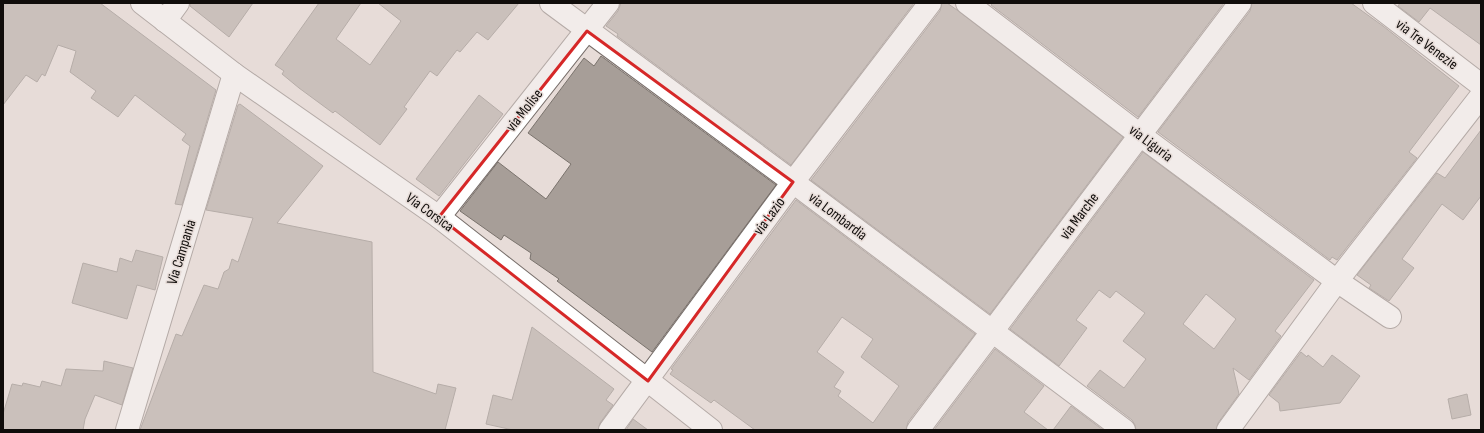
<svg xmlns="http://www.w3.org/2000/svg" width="1484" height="433" font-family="'Sofia Sans Condensed',sans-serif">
<rect width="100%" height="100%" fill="#e7dcd8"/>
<g fill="#a79e98" stroke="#7a736d" fill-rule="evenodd">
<polygon points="3,3 100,3 216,90 182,205 175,204 190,146 182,140 186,134 135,95 118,117 91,98 96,91 70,72 76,51 58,45 45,76 42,74 37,82 26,75 3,105"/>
<polygon points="190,3 253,3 229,37 190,6"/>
<polygon points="319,3 361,3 336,39 370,65 401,21 378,3 519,3 488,40 477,32 460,52 457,50 437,76 430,71 404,107 407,109 380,145 335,111 333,113 299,88 282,74 284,71 275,65"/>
<polygon points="621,3 914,3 791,165 617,36 618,34 606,26 618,11"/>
<polygon points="942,3 947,3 957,10 1123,137 990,314 811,180 940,11"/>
<polygon points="993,3 1224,3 1138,117 991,5"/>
<polygon points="1252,3 1351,3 1383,26 1459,86 1409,152 1417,158 1337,260 1332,257 1330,260 1158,132 1250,11"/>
<polygon points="1400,3 1481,3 1481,45 1430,8 1419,22 1398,6"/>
<polygon points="601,56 776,185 652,352 557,281 559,279 530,259 531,253 504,235 501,240 460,211 498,162 546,199 571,164 528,133 584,58 594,66"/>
<polygon points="479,95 503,114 439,196 416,179"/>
<polygon points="240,104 323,166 277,223 372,242 373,372 436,394 438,384 456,388 445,430 140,430 176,334 182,336 204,285 218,289 224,272 229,269 232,259 238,262 253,218 206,210 238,105"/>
<polygon points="1481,130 1481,196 1463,220 1442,204 1402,259 1414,268 1389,301 1369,288 1371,285 1357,275 1437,173 1445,178"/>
<path d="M1143 152 1314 280 1275 331 1281 336 1249 380 1233 368 1239 394 1218 423 1216 430H1136L1135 425 1132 420 1087 386 1100 370 1124 388 1146 359 1123 341 1145 313 1116 291 1110 298 1099 290 1076 320 1087 328 1059 366 1010 329ZM1206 294 1236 319 1214 349 1183 324Z"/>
<path d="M796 200 975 334 908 422 906 430H755L714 400 711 403 670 374 673 370 671 369ZM842 317 873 339 861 357 899 386 873 423 838 396 841 391 834 387 844 372 817 352Z"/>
<polygon points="136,250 163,257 155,290 137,285 127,319 72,303 83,263 117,272 120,258 132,262"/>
<polygon points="532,327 614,389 606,400 613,405 600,423 598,430 513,430 486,424 493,395 512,400"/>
<polygon points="995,349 1044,386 1024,412 1048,430 934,430"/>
<polygon points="1301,352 1307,357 1308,355 1323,367 1332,355 1360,376 1340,403 1280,411 1279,403 1269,395"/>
<polygon points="104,361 133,368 122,405 95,395 85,419 83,430 3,430 3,414 12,384 22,386 23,383 40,387 42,381 61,386 66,369 103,371"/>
<polygon points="1467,394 1471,415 1452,419 1448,399"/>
<polygon points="1071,406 1103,430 1053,430"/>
<polygon points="633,419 648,430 626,430"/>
</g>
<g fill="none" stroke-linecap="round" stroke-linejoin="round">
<defs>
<g id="minor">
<polyline points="551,3 793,182 1124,430"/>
<polyline points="967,3 1140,135 1337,281 1390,317"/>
<polyline points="1374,3 1481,85"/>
<polyline points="165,21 178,3"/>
<polyline points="439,217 608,3"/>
<polyline points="127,430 234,74"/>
<polyline points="610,430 793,182 930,3"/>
<polyline points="918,430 1140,135 1240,3"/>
<polyline points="1228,430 1337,281 1481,96"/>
</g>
<polyline id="tertiary" points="142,3 234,74 439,217 711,430"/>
</defs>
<use href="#minor" stroke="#776e6a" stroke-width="24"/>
<use href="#tertiary" stroke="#776e6a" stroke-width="24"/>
<use href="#minor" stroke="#fff" stroke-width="22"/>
<use href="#tertiary" stroke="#fff" stroke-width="22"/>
</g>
<path d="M0 0H1484V433H0ZM587 31 793 182 648 381 439 217Z" fill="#e7dcd8" fill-opacity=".55" fill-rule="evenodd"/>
<path fill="none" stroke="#d62828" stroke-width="3" stroke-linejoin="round" d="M587 31 793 182 648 381 439 217Z"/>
<g text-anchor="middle" stroke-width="3" stroke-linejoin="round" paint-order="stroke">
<g font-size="15" fill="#100d0b" stroke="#e7dcd8">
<text transform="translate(1427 44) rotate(37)" y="5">via Tre Venezie</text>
<text transform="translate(524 110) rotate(-52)" y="5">via Molise</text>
<text transform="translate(1151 143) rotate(37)" y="5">via Liguria</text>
<text transform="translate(430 212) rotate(36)" y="5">Via Corsica</text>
<text transform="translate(769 216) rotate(-54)" y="5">via Lazio</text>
<text transform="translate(838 216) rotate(37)" y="5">via Lombardia</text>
<text transform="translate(1079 216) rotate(-53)" y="5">via Marche</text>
<text transform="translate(181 252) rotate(-73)" y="5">Via Campania</text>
</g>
</g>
<rect width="1484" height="433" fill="none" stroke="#100d0b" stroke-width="8"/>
</svg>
